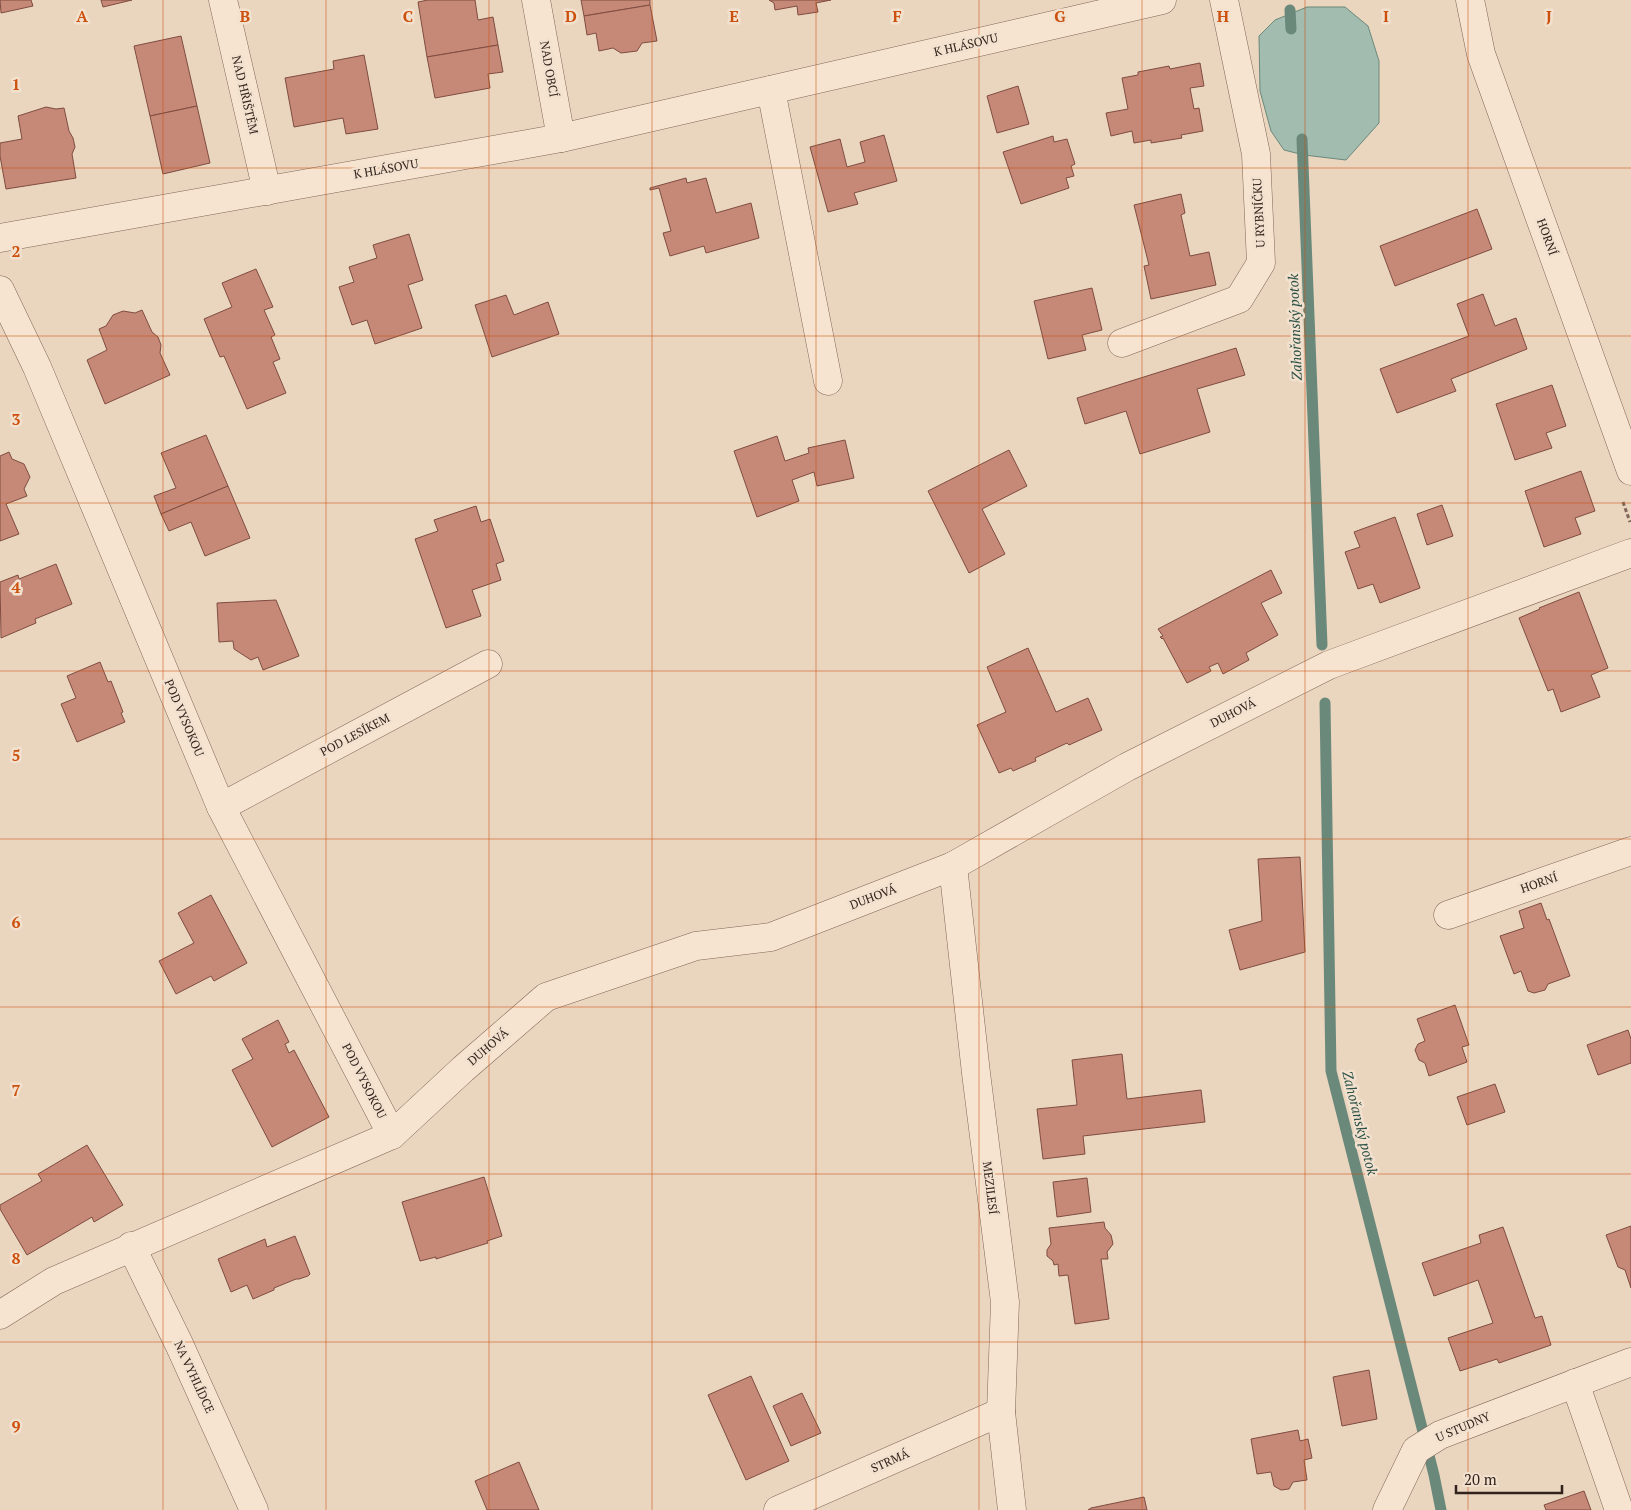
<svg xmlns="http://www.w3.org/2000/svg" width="1631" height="1510" font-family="'PT Serif',serif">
<rect width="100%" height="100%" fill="#ead5bf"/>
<polygon fill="#a2bcaf" stroke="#6a897b" points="1307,7 1345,7 1368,26 1379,61 1379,123 1346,160 1304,155 1284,150 1271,131 1260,91 1259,36 1275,20"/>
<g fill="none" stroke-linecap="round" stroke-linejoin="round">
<g stroke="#6a897b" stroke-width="11">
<polyline points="1290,10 1291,29"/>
<polyline points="1302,139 1322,645"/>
<polyline points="1325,703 1331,1071 1434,1475 1441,1510"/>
</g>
</g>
<g fill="#c68877" stroke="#7f4d40">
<polygon points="0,0 31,0 33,6 1,13"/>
<polygon points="101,0 132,0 103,7"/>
<polygon points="428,0 475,0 478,20 493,17 498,45 427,57 418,2"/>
<polygon points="581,0 650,0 650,5 584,16"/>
<polygon points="769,0 831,0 816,3 818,12 798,15 797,6 775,10 774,3"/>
<polygon points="650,5 657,41 642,43 637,51 621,53 613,48 599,51 596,33 587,35 584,16"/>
<polygon points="181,36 197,106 150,116 134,46"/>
<polygon points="498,45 503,72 488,74 490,88 435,98 427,57"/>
<polygon points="364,55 378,129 346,134 343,118 294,127 285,78 334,69 333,61"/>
<polygon points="1200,63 1204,86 1190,88 1194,109 1199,108 1203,131 1181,135 1182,138 1151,143 1151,140 1134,143 1132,131 1111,136 1106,113 1128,109 1122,78 1138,75 1138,72 1169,66 1170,69"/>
<polygon points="1018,86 1029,124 997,133 987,96"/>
<polygon points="197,106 210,163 163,174 150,116"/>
<polygon points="46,107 56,109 64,108 69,131 73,138 75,147 72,154 76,178 6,189 0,156 0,143 22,139 18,116"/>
<polygon points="884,135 897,181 854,193 858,204 828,212 810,147 840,139 847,167 865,162 860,142"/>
<polygon points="1053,136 1054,142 1067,139 1075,164 1071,166 1074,176 1066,178 1069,188 1021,204 1003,152"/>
<polygon points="686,178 687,183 706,178 716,213 751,203 759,238 706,253 704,246 670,256 663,233 671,231 659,188 650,190 650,188"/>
<polygon points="1181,194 1185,213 1181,215 1190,256 1209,252 1216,285 1151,299 1144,266 1149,265 1134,205"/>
<polygon points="1477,209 1492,249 1395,286 1380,246"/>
<polygon points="409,234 423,280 408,285 422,328 375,344 367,320 352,325 339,287 354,282 349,267 377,258 373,245"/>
<polygon points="256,269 273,307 264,310 275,335 271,337 280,359 273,362 286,393 247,409 224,356 220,357 204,319 232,307 222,283"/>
<polygon points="1092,288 1102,330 1082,335 1086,350 1048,359 1034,301"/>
<polygon points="1483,294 1495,326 1516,318 1527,349 1451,379 1456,391 1397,413 1380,369 1469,336 1457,304"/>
<polygon points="506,295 514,315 548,302 559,334 492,357 475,305"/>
<polygon points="142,310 152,332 158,337 161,345 160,353 170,375 105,404 87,360 107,350 99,329 106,326 113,315 123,311 135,313"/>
<polygon points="1236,348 1245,375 1197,389 1210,432 1140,454 1126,411 1085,424 1077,398"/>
<polygon points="1552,385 1566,426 1546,433 1552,448 1515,460 1496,404"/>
<polygon points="206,435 228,486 161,514 154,496 176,488 161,453"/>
<polygon points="777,436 785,461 809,453 808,448 845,440 854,478 817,486 814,472 792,480 799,501 757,517 734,451"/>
<polygon points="1009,450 1027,486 982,509 1005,554 969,573 928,491"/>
<polygon points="9,452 12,459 24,464 30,477 24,489 27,496 6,504 19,534 0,541 0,456"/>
<polygon points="1581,471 1595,511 1575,518 1581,534 1544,547 1525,491"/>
<polygon points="228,486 250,538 205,556 191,522 169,531 161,514"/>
<polygon points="1442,505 1453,536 1427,545 1417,514"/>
<polygon points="476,506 481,522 490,519 504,561 496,564 501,580 472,590 481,616 446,628 415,539 438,531 434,520"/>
<polygon points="1395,517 1420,588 1380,603 1373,584 1358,589 1345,552 1360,547 1354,532"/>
<polygon points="56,564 72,604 35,619 36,623 1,638 0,582 18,575 19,579"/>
<polygon points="1271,570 1282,593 1261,603 1278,635 1246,653 1249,660 1223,674 1218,663 1209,667 1211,671 1187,683 1163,638 1162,639 1160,637 1163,636 1158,629"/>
<polygon points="1579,592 1608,668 1591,675 1600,697 1561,712 1553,689 1548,691 1519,618 1540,609 1539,608"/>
<polygon points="276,600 299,656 263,670 258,657 251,660 234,649 233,641 219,642 217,603"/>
<polygon points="1028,648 1056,712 1088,698 1102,730 1069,745 1067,743 1035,758 1036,761 1013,771 1011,768 999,773 977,725 1006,712 987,667"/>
<polygon points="100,662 108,682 111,681 123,712 121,713 125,722 77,742 61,704 76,698 67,676"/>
<polygon points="1300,857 1305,952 1240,970 1229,930 1262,921 1258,859"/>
<polygon points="211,895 247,963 214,981 211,976 176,994 159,961 194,943 178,913"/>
<polygon points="1541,903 1547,920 1549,919 1570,976 1548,984 1545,990 1534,993 1528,991 1521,971 1514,974 1500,936 1524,928 1519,911"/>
<polygon points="1455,1005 1469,1045 1462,1047 1467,1062 1429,1076 1425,1063 1419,1060 1415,1050 1418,1044 1425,1041 1417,1019"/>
<polygon points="278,1020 289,1042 285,1044 289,1053 294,1050 329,1117 272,1147 232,1070 253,1059 242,1039"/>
<polygon points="1628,1030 1631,1039 1631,1063 1598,1075 1587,1045"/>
<polygon points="1122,1054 1127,1099 1201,1090 1205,1122 1083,1136 1085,1154 1043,1159 1037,1109 1077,1105 1072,1060"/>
<polygon points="1495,1084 1505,1112 1467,1125 1457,1097"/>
<polygon points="87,1145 123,1205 94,1222 92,1217 27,1255 0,1209 0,1205 42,1181 38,1174"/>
<polygon points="484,1177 502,1236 487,1241 488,1243 436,1259 436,1257 420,1261 402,1202"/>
<polygon points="1087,1178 1091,1212 1057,1217 1053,1182"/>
<polygon points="1104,1222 1105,1228 1111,1235 1113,1244 1107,1252 1108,1259 1101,1259 1109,1319 1075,1324 1068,1275 1059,1276 1058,1264 1054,1265 1053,1261 1047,1256 1047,1250 1051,1244 1049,1228"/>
<polygon points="1631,1226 1631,1288 1625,1270 1618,1267 1606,1235"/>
<polygon points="1503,1227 1535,1318 1542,1316 1551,1345 1499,1363 1497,1359 1460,1371 1448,1338 1493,1323 1478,1280 1434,1296 1422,1263 1481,1243 1479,1235"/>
<polygon points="295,1236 310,1274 308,1276 299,1279 296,1279 274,1288 274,1290 253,1299 247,1285 231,1292 218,1259 265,1239 267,1247"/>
<polygon points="1369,1370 1377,1419 1342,1426 1333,1377"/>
<polygon points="751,1376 789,1461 746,1480 708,1395"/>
<polygon points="802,1393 821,1433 791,1446 773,1406"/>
<polygon points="1298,1430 1300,1441 1308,1439 1312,1458 1304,1460 1307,1480 1293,1482 1289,1489 1281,1490 1274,1486 1271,1472 1257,1474 1251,1439"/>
<polygon points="519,1462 539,1510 487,1510 475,1481"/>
<polygon points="1584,1491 1591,1510 1546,1510 1544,1505"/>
<polygon points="1144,1497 1147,1510 1088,1510 1091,1508"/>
</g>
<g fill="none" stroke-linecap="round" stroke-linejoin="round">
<defs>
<g id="street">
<polyline points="223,0 267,191"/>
<polyline points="536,0 561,138"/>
<polyline points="1470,0 1481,54 1631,471"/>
<polyline points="771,90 828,381"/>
<polyline points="0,238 561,138 1162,0"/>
<polyline points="0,290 37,367 221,807 392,1135"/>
<polyline points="1122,343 1239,299 1261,263 1256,154 1224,0"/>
<polyline points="221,807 488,664"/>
<polyline points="953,866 976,1073 1005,1302 1001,1412 1012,1510"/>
<polyline points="1448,915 1631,851"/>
<polyline points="131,1246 179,1344 254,1510"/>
<polyline points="0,1315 54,1281 392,1135 463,1069 546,997 696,946 771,937 953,866 1127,767 1329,665 1631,553"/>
<polyline points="1575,1383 1619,1510"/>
<polyline points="778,1510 1001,1412"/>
<polyline points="1387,1510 1416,1450 1440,1435 1631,1362"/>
</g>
</defs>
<use href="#street" stroke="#826659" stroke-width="29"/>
<polyline stroke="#826659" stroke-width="3" stroke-dasharray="4 2.5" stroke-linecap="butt" points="1623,502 1630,522"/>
<use href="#street" stroke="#f6e4d1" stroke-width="28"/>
</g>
<path fill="none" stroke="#cd510e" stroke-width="1" stroke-opacity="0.55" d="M163 0V1510M326 0V1510M489 0V1510M652 0V1510M816 0V1510M979 0V1510M1142 0V1510M1305 0V1510M1468 0V1510M0 168H1631M0 336H1631M0 503H1631M0 671H1631M0 839H1631M0 1007H1631M0 1174H1631M0 1342H1631"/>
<g text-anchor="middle" stroke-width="5" stroke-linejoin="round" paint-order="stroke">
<g font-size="12" fill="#32231c" stroke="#f2e1ce">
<text transform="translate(966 45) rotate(-13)" y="4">K HLÁSOVU</text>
<text transform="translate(549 69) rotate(80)" y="4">NAD OBCÍ</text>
<text transform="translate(245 95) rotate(77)" y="4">NAD HŘIŠTĚM</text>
<text transform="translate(386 169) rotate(-10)" y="4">K HLÁSOVU</text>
<text transform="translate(1259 213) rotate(-93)" y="4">U RYBNÍČKU</text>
<text transform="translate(1547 237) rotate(70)" y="4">HORNÍ</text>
<text transform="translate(1233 713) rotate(-27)" y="4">DUHOVÁ</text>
<text transform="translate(184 718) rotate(67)" y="4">POD VYSOKOU</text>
<text transform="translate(355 735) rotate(-28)" y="4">POD LESÍKEM</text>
<text transform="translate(1539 883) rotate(-19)" y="4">HORNÍ</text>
<text transform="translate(873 897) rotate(-21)" y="4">DUHOVÁ</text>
<text transform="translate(488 1047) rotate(-41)" y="4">DUHOVÁ</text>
<text transform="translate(364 1081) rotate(63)" y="4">POD VYSOKOU</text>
<text transform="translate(990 1188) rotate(83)" y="4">MEZILESÍ</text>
<text transform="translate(194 1377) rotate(65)" y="4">NA VYHLÍDCE</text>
<text transform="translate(1463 1427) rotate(-23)" y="4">U STUDNY</text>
<text transform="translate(890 1461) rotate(-24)" y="4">STRMÁ</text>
</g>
<g font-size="14" font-style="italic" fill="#2c5147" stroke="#f2e1ce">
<text transform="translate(1295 327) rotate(-92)" y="5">Zahořanský potok</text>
<text transform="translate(1360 1123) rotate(76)" y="5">Zahořanský potok</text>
</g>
</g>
<g font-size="16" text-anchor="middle" font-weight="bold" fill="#cd510e" stroke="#f2e1ce" stroke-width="5" stroke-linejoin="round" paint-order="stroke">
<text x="82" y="22">A</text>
<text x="245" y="22">B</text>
<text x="408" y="22">C</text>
<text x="571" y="22">D</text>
<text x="734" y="22">E</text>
<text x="897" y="22">F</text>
<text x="1060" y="22">G</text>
<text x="1223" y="22">H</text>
<text x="1386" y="22">I</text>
<text x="1549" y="22">J</text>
<text x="16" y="90">1</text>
<text x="16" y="257">2</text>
<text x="16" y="425">3</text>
<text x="16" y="593">4</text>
<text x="16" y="761">5</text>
<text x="16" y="928">6</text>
<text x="16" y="1096">7</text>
<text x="16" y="1264">8</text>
<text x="16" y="1432">9</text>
</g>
<path d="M1456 1485v8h106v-8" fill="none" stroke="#32231c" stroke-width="2.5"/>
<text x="1464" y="1485" font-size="15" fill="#32231c" stroke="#f2e1ce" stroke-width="4" paint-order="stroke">20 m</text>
</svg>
